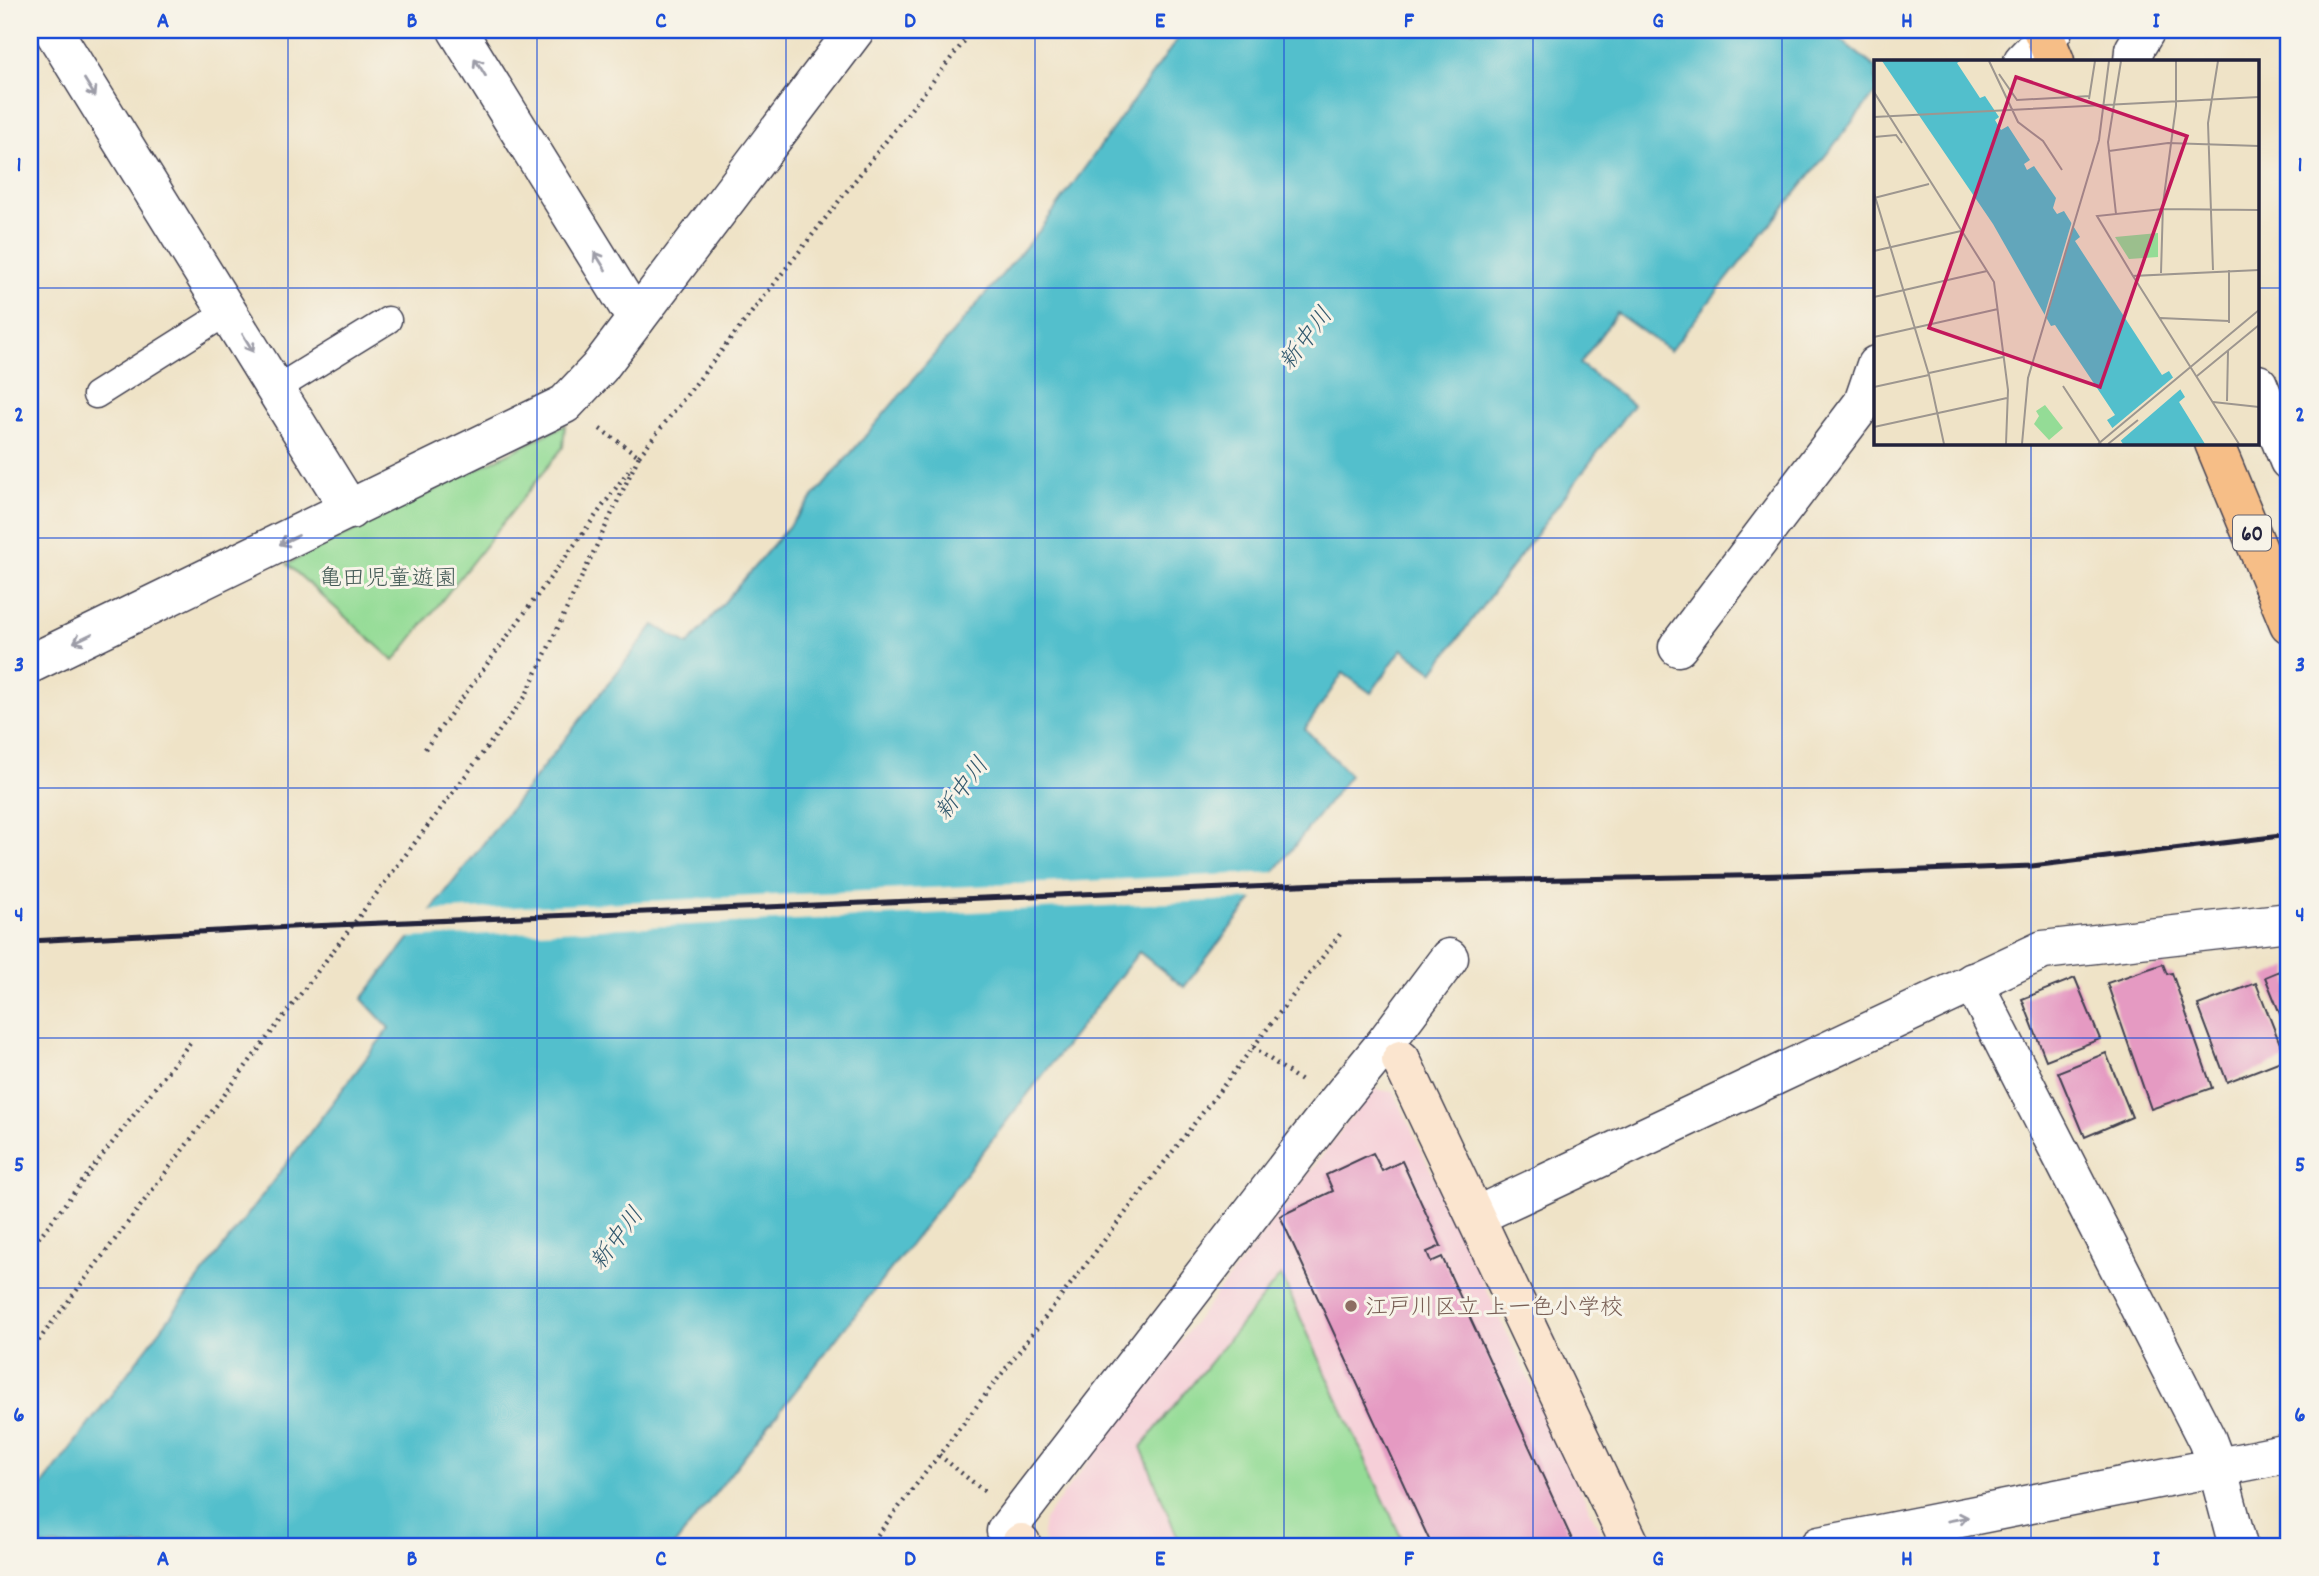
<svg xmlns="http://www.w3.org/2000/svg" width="2319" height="1576" font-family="Dekko,'Klee One',sans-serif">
<rect width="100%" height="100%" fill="#f7f3e8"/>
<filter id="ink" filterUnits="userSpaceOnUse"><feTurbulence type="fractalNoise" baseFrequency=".0143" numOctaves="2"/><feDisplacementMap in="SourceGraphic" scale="14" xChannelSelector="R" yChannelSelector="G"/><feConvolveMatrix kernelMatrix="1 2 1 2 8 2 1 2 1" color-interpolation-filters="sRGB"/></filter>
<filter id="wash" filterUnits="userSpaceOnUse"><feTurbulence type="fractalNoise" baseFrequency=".00686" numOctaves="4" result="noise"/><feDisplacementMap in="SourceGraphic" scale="28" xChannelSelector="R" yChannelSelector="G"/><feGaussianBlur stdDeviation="1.57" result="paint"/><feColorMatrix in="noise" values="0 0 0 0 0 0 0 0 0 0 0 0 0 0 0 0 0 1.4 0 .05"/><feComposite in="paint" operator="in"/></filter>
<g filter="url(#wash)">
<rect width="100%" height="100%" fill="#efe3c7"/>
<polygon fill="#f6cfd8" points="1373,1089 1394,1092 1607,1546 1046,1546 1042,1535 1044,1520"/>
<g fill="#94dc96" stroke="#5b7f68" stroke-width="2">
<polygon points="565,425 563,447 394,661 287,564"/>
<polygon points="1281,1275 1405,1546 1181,1546 1141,1447"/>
</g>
<polygon fill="#52bfcc" stroke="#3a7084" stroke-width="2" points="1184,30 1842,30 1837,37 1876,68 1876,92 1670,351 1617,313 1580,364 1633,405 1433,672 1402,649 1371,693 1343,673 1305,729 1350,775 1184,987 1139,952 674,1546 30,1546 30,1502 389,1028 362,999 654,625 688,645 1040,230"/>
<polygon fill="#efe3c7" points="1278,872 1257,899 406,938 427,911"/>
<g id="blocks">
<g fill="#e59ac2">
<polygon points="2163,964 2167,974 2172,973 2212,1088 2151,1109 2107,983"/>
<polygon points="2289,967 2289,1036 2265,977"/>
<polygon points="2075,978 2100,1039 2046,1060 2022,999"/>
<polygon points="2256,983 2286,1059 2227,1082 2198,1005"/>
<polygon points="2106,1053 2132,1117 2085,1137 2058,1072"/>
<polygon points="1373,1153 1382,1171 1402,1161 1441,1246 1427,1252 1431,1262 1442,1257 1575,1546 1432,1546 1280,1216 1333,1191 1326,1175"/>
</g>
</g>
</g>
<g filter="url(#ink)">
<use href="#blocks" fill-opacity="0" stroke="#413f50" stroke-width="2"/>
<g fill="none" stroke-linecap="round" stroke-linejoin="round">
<defs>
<g id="lane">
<polyline points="276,389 388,320"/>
<polyline points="96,395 229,311"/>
</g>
<g id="street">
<polyline points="53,30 350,510"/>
<polyline points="457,30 636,319"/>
<polyline points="2023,61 2053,30"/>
<polyline points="2133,61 2134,50 2146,30"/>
<polyline points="2258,384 2289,461"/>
<polyline points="1678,647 1863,403 1876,365"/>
<polyline points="30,664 565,404 599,368 855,30"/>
<polyline points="1973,982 2207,1440 2217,1467 2238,1546"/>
<polyline points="1383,1046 1449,958"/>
<polyline points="1476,1216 2043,950 2289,922"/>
<polyline points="1006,1531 1334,1106 1383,1046 1401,1060"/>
<polyline points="1819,1546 2289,1453"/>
</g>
<g id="secondary">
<polyline points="1401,1060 1631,1546"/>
<polyline points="1021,1543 1022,1546"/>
</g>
<g id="primary">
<polyline points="2042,30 2055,61"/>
<polyline points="2214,443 2289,624"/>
</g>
</defs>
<use href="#lane" stroke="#413f50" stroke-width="29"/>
<use href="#street" stroke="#413f50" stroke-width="41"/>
<use href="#secondary" stroke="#413f50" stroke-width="41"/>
<use href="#primary" stroke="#413f50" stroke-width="41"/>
<g stroke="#413f50" stroke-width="4.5" stroke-dasharray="2 5" stroke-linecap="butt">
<polyline points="951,30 965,40"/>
<polyline points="600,429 639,456"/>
<polyline points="639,456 973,30"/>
<polyline points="425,749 632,466"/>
<polyline points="1253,1047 1301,1081"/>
<polyline points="30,1249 192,1040"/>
<polyline points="30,1352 525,697 639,456"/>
<polyline points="939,1455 985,1492"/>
<polyline points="869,1546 1341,933"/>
</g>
<use href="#lane" stroke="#fff" stroke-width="26"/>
<use href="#street" stroke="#fff" stroke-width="38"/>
<use href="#secondary" stroke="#fbe5cf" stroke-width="38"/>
<use href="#primary" stroke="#f6be87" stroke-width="38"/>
<polyline stroke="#22223b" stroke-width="5" points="30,941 310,926 1347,883 1789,875 2032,866 2289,835"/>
</g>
<defs><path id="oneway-shaft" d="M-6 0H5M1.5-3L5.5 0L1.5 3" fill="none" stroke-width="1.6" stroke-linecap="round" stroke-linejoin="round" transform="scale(1.75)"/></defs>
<g stroke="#9c9ca7">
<use href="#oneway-shaft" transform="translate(480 67) rotate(-122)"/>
<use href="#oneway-shaft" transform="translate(90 88) rotate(58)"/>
<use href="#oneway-shaft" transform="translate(600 261) rotate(-122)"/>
<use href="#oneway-shaft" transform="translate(248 343) rotate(59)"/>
<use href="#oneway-shaft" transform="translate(289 540) rotate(154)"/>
<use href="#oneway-shaft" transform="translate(83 638) rotate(154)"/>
<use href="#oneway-shaft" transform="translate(1958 1519) rotate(-11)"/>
</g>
</g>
<path fill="none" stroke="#1d4ed8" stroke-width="2" stroke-opacity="0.55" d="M288 30V1546M537 30V1546M786 30V1546M1035 30V1546M1284 30V1546M1533 30V1546M1782 30V1546M2031 30V61M30 288H1876M2258 288H2289M2031 443V1546M30 538H2289M30 788H2289M30 1038H2289M30 1288H2289"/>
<circle fill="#8d6e63" stroke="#f7f3e8" stroke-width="2.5" cx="1351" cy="1306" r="7"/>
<g text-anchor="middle" stroke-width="6" stroke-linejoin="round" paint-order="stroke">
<rect fill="#f7f3e8" stroke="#62616f" stroke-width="2" x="2233" y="515.5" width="38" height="35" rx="5"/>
<g font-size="21" font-weight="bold" fill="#22223b">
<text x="2252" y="540">60</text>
</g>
<g font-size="23" fill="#445a56" stroke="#f7f3e8">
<text x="388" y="585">亀田児童遊園</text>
</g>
<g font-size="23" fill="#785e54" stroke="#f7f3e8" text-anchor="start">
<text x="1365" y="1314">江戸川区立 上一色小学校</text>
</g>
<g font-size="24" font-style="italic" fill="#33596e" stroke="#f7f3e8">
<text transform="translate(1305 338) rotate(-53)" y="8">新中川</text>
<text transform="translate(961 788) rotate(-53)" y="8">新中川</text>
<text transform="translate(616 1238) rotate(-53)" y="8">新中川</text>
</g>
</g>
<g transform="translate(1874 60)">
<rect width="385" height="385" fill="#efe3c7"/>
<path d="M284 173V197L255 199 241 177ZM171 345 189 368 175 380 160 364 165 356 162 351Z" fill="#94dc96"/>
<path d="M8 1H86L83 3 106 38 111 36 125 57 121 60 127 70 134 66 156 100 150 104 153 110 160 106 182 138 179 148 183 154 190 151 206 177 201 181 288 315 295 311 311 337 305 342 331 384H249L233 360 241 355 181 265 177 266 119 164Z" fill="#52bfcc"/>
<path d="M199 158 201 161 171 263 169 260ZM302 315 309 327 244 383 236 370Z" fill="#efe3c7"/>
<path fill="none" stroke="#9d968f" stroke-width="2" d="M115 1 144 62 169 81 188 110M125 14 143 40 216 36M0 32 120 222 134 330 132 384M215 39 221 1M0 57 385 37M0 77 22 75 28 83M235 91 294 83 385 86M0 133 55 315 70 384M0 138 55 124M242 154 234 82 247 1M0 191 87 171M339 210 334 63 344 1M287 213 289 144 302 46V1M259 216 223 156 289 149 385 150M0 237 113 211M286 258 355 261M355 263V210M0 277 124 249M55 313 129 297M323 316 385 265M189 326 227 384M0 327 55 315M353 341 354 291M339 342 385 347M0 367 133 338M148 384 154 318 225 80 235 1M224 384 385 250M234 384 264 360M365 384 259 216 385 210"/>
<path fill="#c2185b" fill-opacity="0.15" stroke="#c2185b" stroke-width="3.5" d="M142 17 313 76 226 327 55 268Z"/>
<rect width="385" height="385" fill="none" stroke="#22223b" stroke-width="3.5"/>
</g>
<rect width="2319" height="1576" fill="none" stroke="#f7f3e8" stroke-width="77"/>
<rect x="38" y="38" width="2242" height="1500" fill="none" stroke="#1d4ed8" stroke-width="2.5"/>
<g font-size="23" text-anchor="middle" font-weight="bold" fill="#1d4ed8">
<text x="163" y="27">A</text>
<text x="412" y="27">B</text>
<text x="661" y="27">C</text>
<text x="910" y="27">D</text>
<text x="1160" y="27">E</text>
<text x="1409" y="27">F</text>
<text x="1658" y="27">G</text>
<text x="1907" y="27">H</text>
<text x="2156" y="27">I</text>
<text x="19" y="171">1</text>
<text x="2300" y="171">1</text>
<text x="19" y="421">2</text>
<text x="2300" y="421">2</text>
<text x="19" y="671">3</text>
<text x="2300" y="671">3</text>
<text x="19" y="921">4</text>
<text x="2300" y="921">4</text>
<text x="19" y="1171">5</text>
<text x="2300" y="1171">5</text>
<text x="19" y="1421">6</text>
<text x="2300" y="1421">6</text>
<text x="163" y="1565">A</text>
<text x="412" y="1565">B</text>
<text x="661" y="1565">C</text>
<text x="910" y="1565">D</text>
<text x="1160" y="1565">E</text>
<text x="1409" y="1565">F</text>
<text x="1658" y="1565">G</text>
<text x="1907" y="1565">H</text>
<text x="2156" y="1565">I</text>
</g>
</svg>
